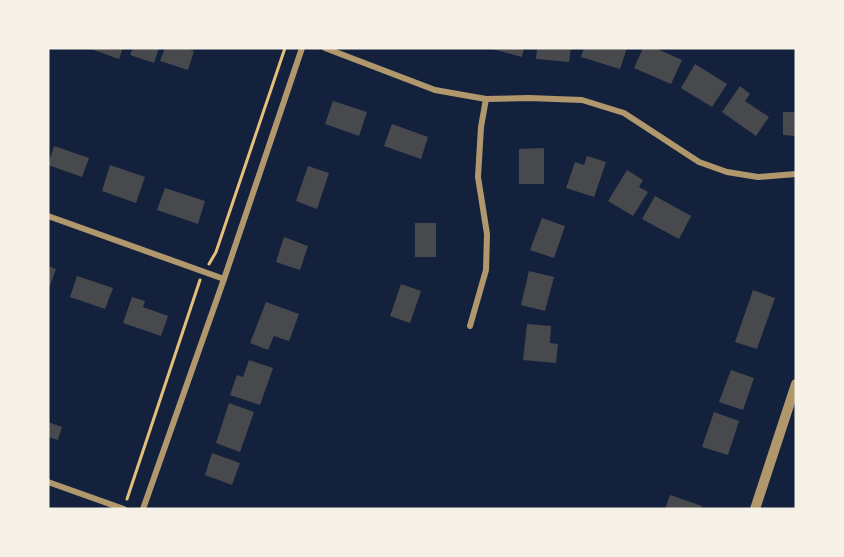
<svg xmlns="http://www.w3.org/2000/svg" width="844" height="557" font-family="'DM Sans',sans-serif">
<rect width="100%" height="100%" fill="#14213d"/>
<g fill="#48494c">
<polygon points="88,48 123,48 119,59"/>
<polygon points="133,48 159,48 154,63 130,55"/>
<polygon points="165,48 186,48 194,51 188,70 160,61"/>
<polygon points="488,48 524,48 522,57"/>
<polygon points="537,48 571,48 569,62 536,59"/>
<polygon points="584,48 627,48 620,69 581,57"/>
<polygon points="643,48 655,48 682,60 671,84 634,68"/>
<polygon points="695,64 727,84 712,107 681,88"/>
<polygon points="740,86 750,94 745,101 769,117 756,136 722,112"/>
<polygon points="333,101 367,112 359,136 325,124"/>
<polygon points="783,112 796,112 796,136 783,135"/>
<polygon points="392,124 428,137 421,159 384,146"/>
<polygon points="54,146 89,158 82,177 48,165"/>
<polygon points="544,148 544,184 519,184 519,149"/>
<polygon points="587,156 606,162 594,197 566,188 575,162 584,165"/>
<polygon points="110,165 145,177 136,203 102,191"/>
<polygon points="308,166 329,173 317,209 296,201"/>
<polygon points="627,170 643,180 639,187 648,192 633,216 608,201"/>
<polygon points="165,188 205,201 198,224 157,210"/>
<polygon points="655,196 691,216 679,239 642,219"/>
<polygon points="542,218 565,226 554,258 530,250"/>
<rect x="415" y="223" width="21" height="34"/>
<polygon points="284,237 308,246 300,270 276,262"/>
<polygon points="48,266 56,269 48,291"/>
<polygon points="529,271 554,277 545,311 521,305"/>
<polygon points="77,276 113,288 105,309 70,297"/>
<polygon points="401,284 421,291 410,323 390,316"/>
<polygon points="753,290 775,298 757,349 735,342"/>
<polygon points="132,297 145,301 143,307 168,316 161,336 123,323"/>
<polygon points="266,302 299,314 289,341 274,336 268,350 250,343"/>
<polygon points="527,324 551,326 550,343 558,344 556,363 523,360"/>
<polygon points="249,360 273,368 260,405 230,395 237,375 243,377"/>
<polygon points="731,370 754,378 743,410 719,402"/>
<polygon points="229,403 254,412 240,452 216,443"/>
<polygon points="714,412 739,421 728,455 702,447"/>
<polygon points="48,422 62,427 58,440 48,437"/>
<polygon points="212,453 240,463 232,485 205,475"/>
<polygon points="670,495 702,506 701,509 665,509"/>
</g>
<g fill="none" stroke-linecap="round" stroke-linejoin="round">
<g stroke="#e5c07b" stroke-width="3">
<polyline points="209,264 216,252 285,48"/>
<polyline points="127,499 200,280"/>
</g>
<g stroke="#b1986c" stroke-width="6">
<polyline points="325,48 435,90 486,99 529,98 582,100 624,113 699,162 727,172 758,177 796,174"/>
<polyline points="48,216 224,279"/>
<polyline points="470,326 486,270 487,234 478,177 481,127 486,99"/>
<polyline points="48,482 124,509"/>
<polyline points="143,509 224,279 302,48"/>
</g>
<polyline stroke="#b1986c" stroke-width="10" points="755,509 796,384"/>
</g>
<rect width="844" height="557" fill="none" stroke="#f6f1e7" stroke-width="99"/>
</svg>
